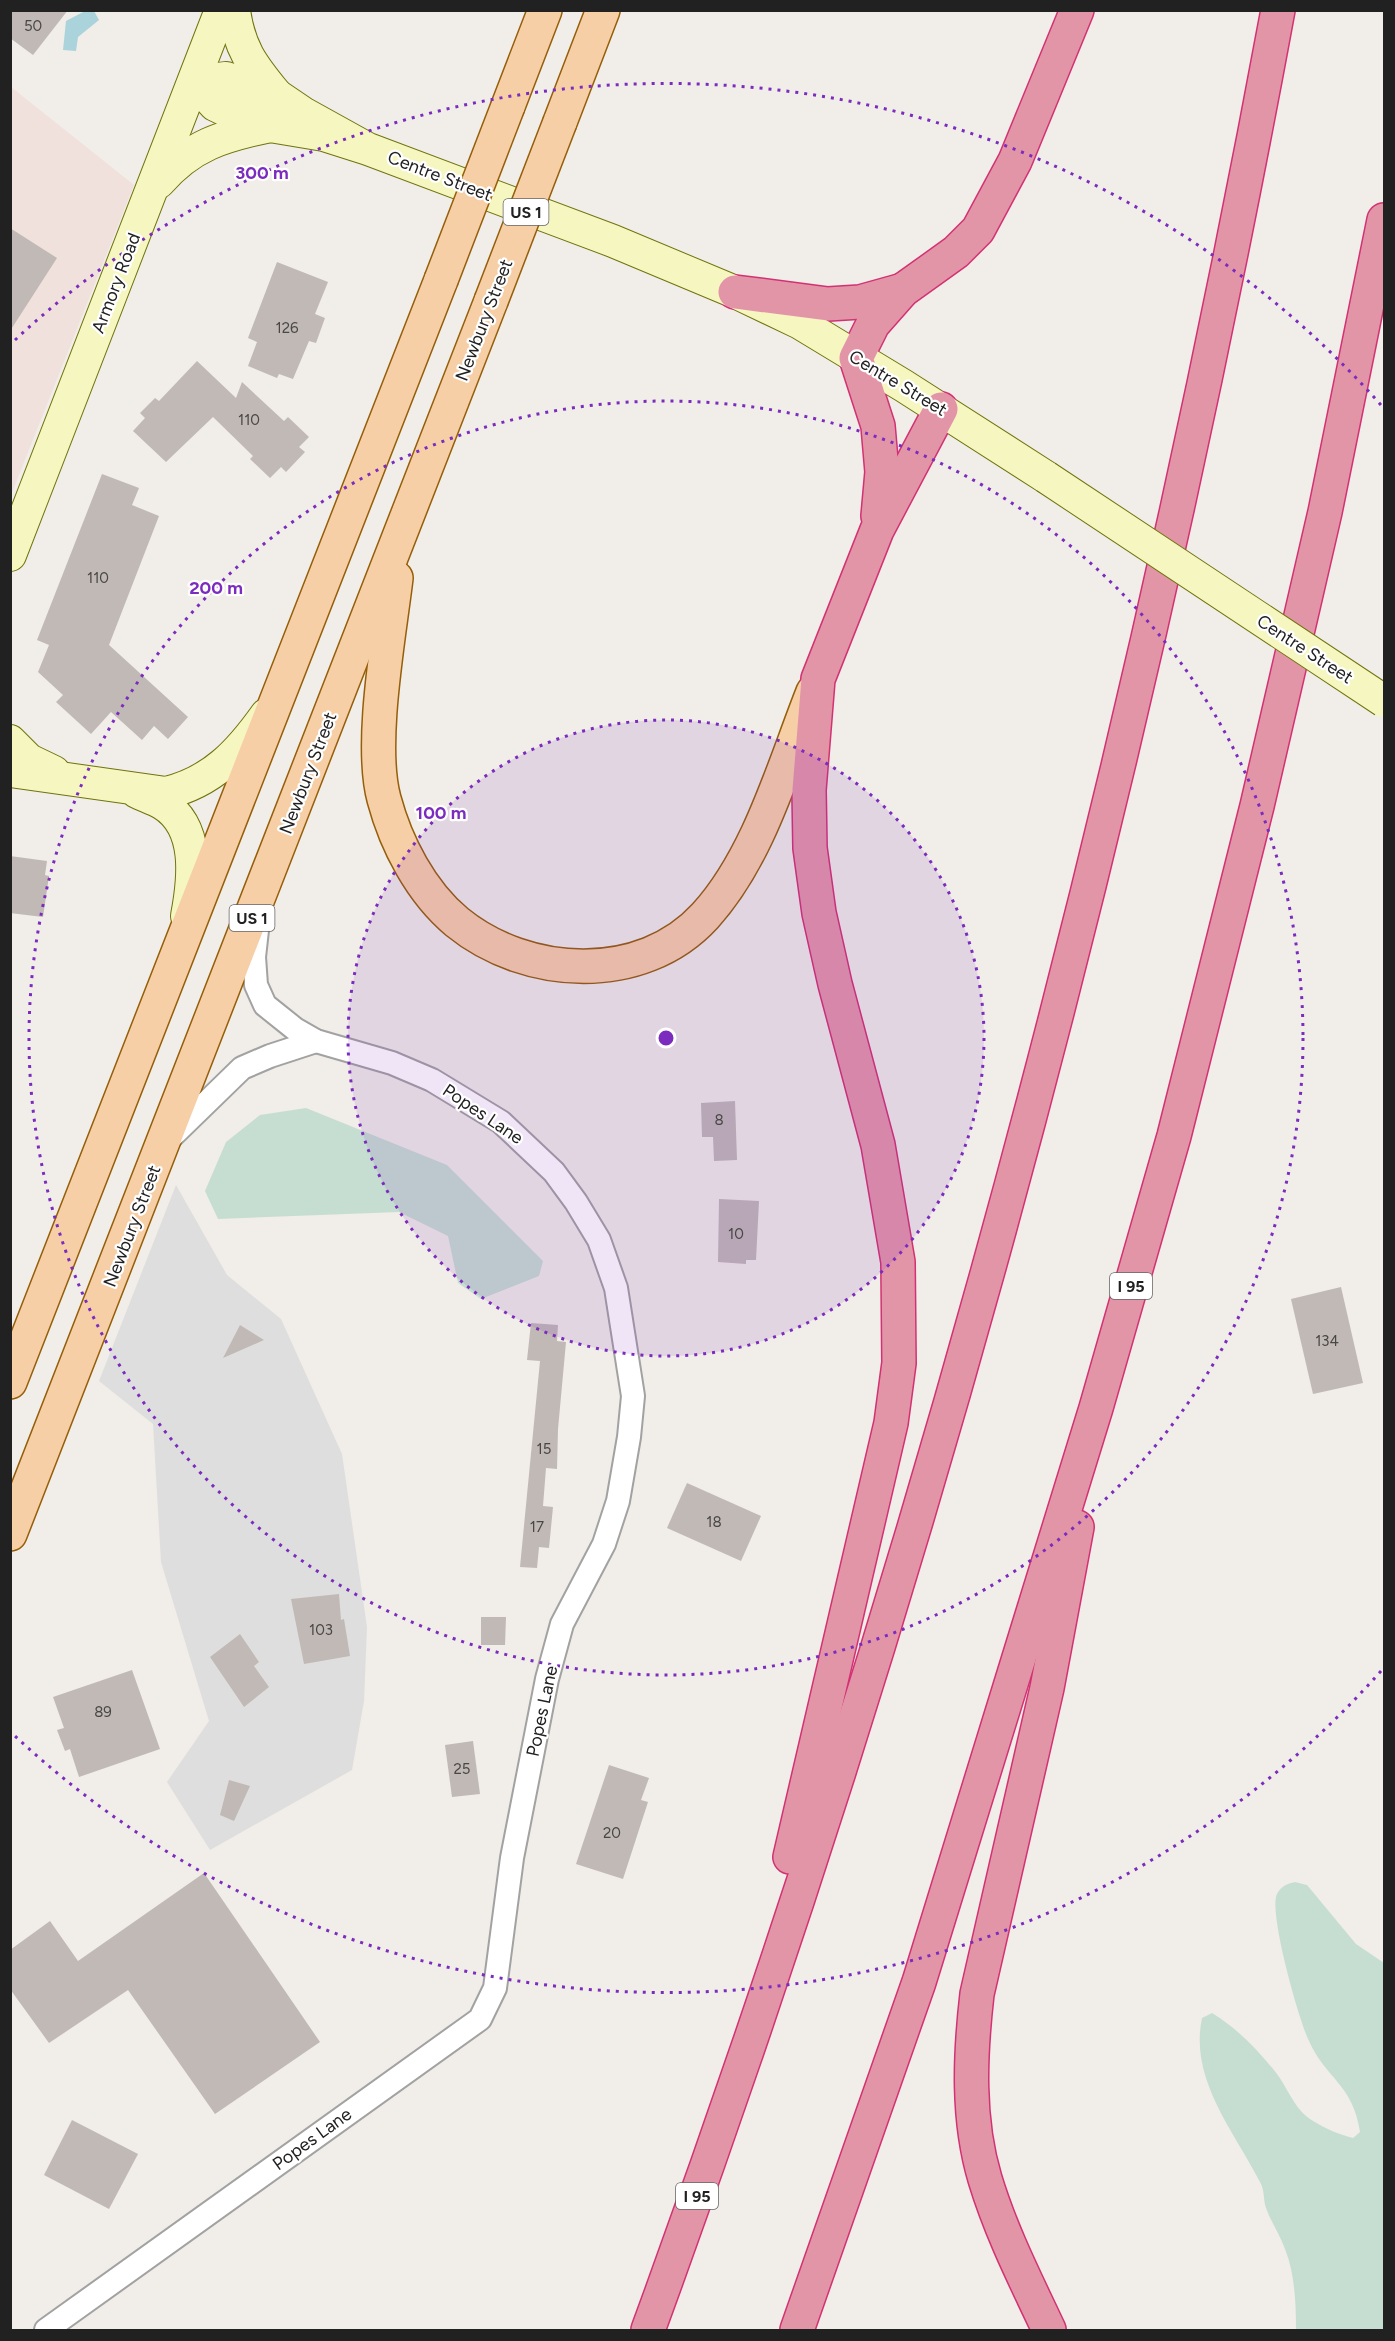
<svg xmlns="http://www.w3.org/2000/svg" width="1395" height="2341" font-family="Figtree,sans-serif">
<rect width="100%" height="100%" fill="#f1ede8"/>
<polygon fill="#dfdede" points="176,1185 227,1275 281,1319 342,1454 367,1627 364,1701 352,1770 210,1850 167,1782 209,1721 161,1562 153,1424 99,1381"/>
<polygon fill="#f1e1dd" points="11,87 134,185 11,495"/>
<g fill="#c6ded1">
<polygon points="306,1108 447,1165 543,1261 539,1276 481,1299 458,1283 448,1236 399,1212 218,1219 205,1191 226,1142 260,1115"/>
<path d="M1295 1882 1307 1885 1356 1944 1384 1963V2330H1296C1296 2304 1295 2274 1285 2249 1280 2235 1271 2222 1266 2208 1263 2199 1265 2191 1260 2182 1234 2131 1189 2079 1202 2018L1212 2013C1238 2029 1258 2050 1277 2074 1286 2086 1294 2106 1306 2116 1319 2126 1337 2134 1353 2138L1360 2132C1353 2084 1325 2078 1309 2041 1299 2021 1268 1911 1277 1894 1281 1886 1287 1884 1295 1882Z"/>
</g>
<polygon fill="#abd3db" points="85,11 94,11 99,20 78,37 76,51 63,50 66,21"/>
<g fill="#c1b9b5">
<polygon points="10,10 68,10 33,55 10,38"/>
<polygon points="10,228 57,258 10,331"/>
<polygon points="277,262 328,282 315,314 325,318 316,343 309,341 293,379 279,374 277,378 248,366 257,342 248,338"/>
<polygon points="197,361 236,398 242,382 284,421 288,417 309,437 299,447 305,452 286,472 281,467 270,478 250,459 253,456 213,417 166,462 133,431 145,418 140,413 155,398 159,401"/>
<polygon points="102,474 139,488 132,505 159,516 109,645 188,717 168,739 154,726 142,740 111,712 91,734 56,702 63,695 38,672 49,645 37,640"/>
<polygon points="10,856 47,861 45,875 49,876 43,917 10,913"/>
<polygon points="735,1101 737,1160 714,1161 713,1137 702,1137 701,1103"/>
<polygon points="719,1199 759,1201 756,1260 746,1260 746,1264 718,1262"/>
<polygon points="1341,1287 1363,1383 1313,1394 1291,1299"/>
<polygon points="531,1323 558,1325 557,1341 566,1342 558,1429 557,1469 546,1468 543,1506 553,1507 549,1548 539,1547 537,1568 520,1567 540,1361 527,1360"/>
<polygon points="240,1325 264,1340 223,1358"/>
<polygon points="687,1483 761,1516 741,1561 667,1528"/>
<polygon points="339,1594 341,1620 344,1619 350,1656 304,1664 291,1599"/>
<polygon points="481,1617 506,1617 505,1645 481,1645"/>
<polygon points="240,1634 259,1662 254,1666 269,1687 244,1707 210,1657"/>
<polygon points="132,1670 160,1749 79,1777 70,1749 65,1751 57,1730 64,1728 53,1697"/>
<polygon points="473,1741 480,1794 452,1797 445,1745"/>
<polygon points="609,1765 649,1778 641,1800 648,1802 623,1879 576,1864"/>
<polygon points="229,1780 250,1786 234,1821 220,1815"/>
<polygon points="204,1873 320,2042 215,2114 128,1990 49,2043 10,1989 10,1950 50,1921 78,1961"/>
<polygon points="72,2120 138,2154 109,2209 44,2175"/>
</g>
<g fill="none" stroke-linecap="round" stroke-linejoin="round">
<defs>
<g id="minor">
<polyline points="171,1137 242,1068 270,1056 316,1041"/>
<polyline points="46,2330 480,2019 495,1988 512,1858 547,1679 562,1624 604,1544 618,1501 629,1437 633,1396 616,1288 599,1240 576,1202 554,1172 501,1122 432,1080 392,1063 316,1041 295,1029 265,1005 256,985 254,957 258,921"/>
</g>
<g id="secondary">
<path d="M234 10C239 48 252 65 275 93"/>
<polyline points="368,149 303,113 275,94 226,78 194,82 215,105 236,115 270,126 324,135 368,149 613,241 735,292 800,323 904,386 1046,477"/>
<path d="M159 182C191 145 223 136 270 126"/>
<polyline points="10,555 221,10"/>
<polyline points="10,741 29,760 54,772"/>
<path d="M10 771 166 793C212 782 239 753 266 715"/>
<path d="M137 792C145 796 155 799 163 804 200 827 194 879 187 916"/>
</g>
<g id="primary">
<polyline points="508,106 545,10"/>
<polyline points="560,122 603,10"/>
<path d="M396 578C389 637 369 744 384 799 396 844 421 892 457 922 527 979 642 985 705 916 759 857 784 765 813 692"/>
<polyline points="10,1382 441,280"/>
<polyline points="10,1534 491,301"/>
</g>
<g id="motorway">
<polyline points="735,292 828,304 860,302 903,290"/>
<polyline points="878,516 882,472 878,426 856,358 873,324 903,290 956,252 978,230 1015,161 1077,10"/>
<polyline points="790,1857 891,1423 899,1363 898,1262 878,1145 835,984 819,913 810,848 809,790 818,679 877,530 941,409"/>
<path d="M648 2330C924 1577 1132 799 1278 10"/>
<polyline points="797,2330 919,1982 1096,1408 1174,1136 1257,806 1325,512 1384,220"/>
<path d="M1049 2330C1026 2281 1001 2232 985 2179 967 2119 970 2055 977 1994L1047 1688 1077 1527"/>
</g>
</defs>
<use href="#minor" stroke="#a2a2a2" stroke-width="26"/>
<use href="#secondary" stroke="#6f740b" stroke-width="34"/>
<use href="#primary" stroke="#955e09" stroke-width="36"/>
<use href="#motorway" stroke="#d23273" stroke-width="36"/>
<use href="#minor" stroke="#fff" stroke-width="22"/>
<use href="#secondary" stroke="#f6f6c0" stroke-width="32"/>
<use href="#primary" stroke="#f7cfa7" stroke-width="33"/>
<use href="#motorway" stroke="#e395a8" stroke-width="33"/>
<defs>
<polyline id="secondary-bridge" points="1046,477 1384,701"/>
<g id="primary-bridge">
<polyline points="441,280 508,106"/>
<polyline points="491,301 560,122"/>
</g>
</defs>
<use href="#secondary-bridge" stroke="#6f740b" stroke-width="34" stroke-linecap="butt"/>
<use href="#primary-bridge" stroke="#955e09" stroke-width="36" stroke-linecap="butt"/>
<use href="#secondary-bridge" stroke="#f6f6c0" stroke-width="32"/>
<use href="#primary-bridge" stroke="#f7cfa7" stroke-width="33"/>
</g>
<circle cx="666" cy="1038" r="318" fill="#7b2cbf" fill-opacity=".12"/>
<g fill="none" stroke="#7b2cbf" stroke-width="3" stroke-dasharray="3 6">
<circle cx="666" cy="1038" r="318"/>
<circle cx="666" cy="1038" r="637"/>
<path d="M1381 1671A955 955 0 0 1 15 1736M15 340A955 955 0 0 1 1381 405"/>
</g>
<g text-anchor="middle" stroke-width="4.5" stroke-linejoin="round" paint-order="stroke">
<g font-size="15" fill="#494746">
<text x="33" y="31">50</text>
<text x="287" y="333">126</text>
<text x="249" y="425">110</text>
<text x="98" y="583">110</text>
<text x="719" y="1125">8</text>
<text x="736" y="1239">10</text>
<text x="1327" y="1346">134</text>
<text x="544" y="1454">15</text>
<text x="714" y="1527">18</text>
<text x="537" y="1532">17</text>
<text x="321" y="1635">103</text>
<text x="103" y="1717">89</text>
<text x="462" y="1774">25</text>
<text x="612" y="1838">20</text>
</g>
<g fill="#fff" stroke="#646464" stroke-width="1.5">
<rect x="503.5" y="199" width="45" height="26" rx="4.5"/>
<rect x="229.5" y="905" width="45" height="26" rx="4.5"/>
<rect x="1110" y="1273" width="42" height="26" rx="4.5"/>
<rect x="676" y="2183" width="42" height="26" rx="4.5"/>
</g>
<g font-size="16" font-weight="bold" fill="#212121">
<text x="526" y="218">US 1</text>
<text x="252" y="924">US 1</text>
<text x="1131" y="1292">I 95</text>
<text x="697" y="2202">I 95</text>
</g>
<g font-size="18" fill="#212121" stroke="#fff">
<text transform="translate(440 176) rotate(21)" y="6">Centre Street</text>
<text transform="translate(116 283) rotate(-69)" y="6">Armory Road</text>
<text transform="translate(484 320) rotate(-69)" y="6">Newbury Street</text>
<text transform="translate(898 383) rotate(31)" y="6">Centre Street</text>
<text transform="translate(1305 649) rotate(33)" y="6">Centre Street</text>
<text transform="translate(308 773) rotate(-69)" y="6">Newbury Street</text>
<text transform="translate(483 1114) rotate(34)" y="6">Popes Lane</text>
<text transform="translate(132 1226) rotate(-69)" y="6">Newbury Street</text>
<text transform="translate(542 1711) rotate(-78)" y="6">Popes Lane</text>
<text transform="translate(312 2139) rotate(-36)" y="6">Popes Lane</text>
</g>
</g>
<circle cx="666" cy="1038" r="9" fill="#7b2cbf" stroke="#fff" stroke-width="3"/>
<g font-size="18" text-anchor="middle" font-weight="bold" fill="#7b2cbf" stroke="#fff" stroke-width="4.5" stroke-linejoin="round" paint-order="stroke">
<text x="262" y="179">300 m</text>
<text x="216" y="594">200 m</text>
<text x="441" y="819">100 m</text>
</g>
<rect width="1395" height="2341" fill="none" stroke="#212121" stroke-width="24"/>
</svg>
